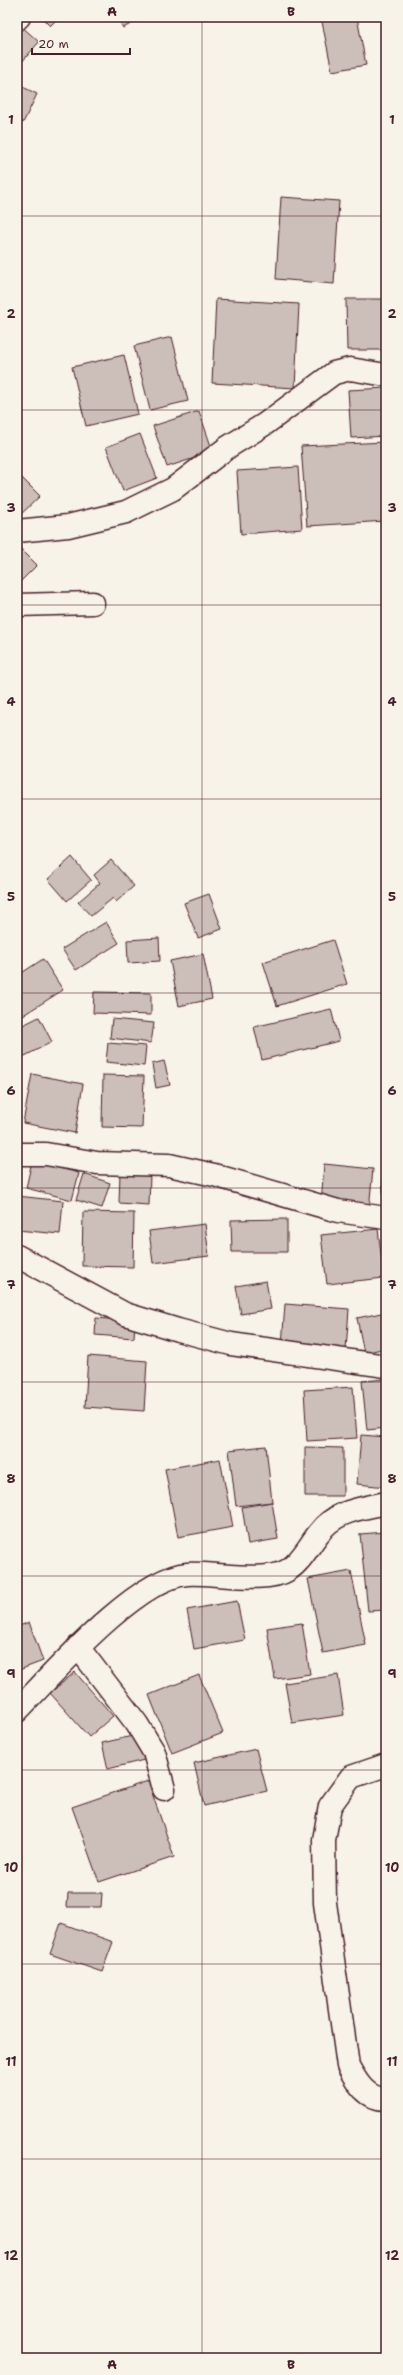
<svg xmlns="http://www.w3.org/2000/svg" width="403" height="2375" font-family="'Shantell Sans',sans-serif">
<rect width="100%" height="100%" fill="#f7f3e8"/>
<filter id="ink" filterUnits="userSpaceOnUse"><feTurbulence type="fractalNoise" baseFrequency=".025" numOctaves="2"/><feDisplacementMap in="SourceGraphic" scale="8" xChannelSelector="R" yChannelSelector="G"/><feConvolveMatrix kernelMatrix="1 2 1 2 8 2 1 2 1" color-interpolation-filters="sRGB"/></filter>
<g filter="url(#ink)">
<g fill="#ccbfb9" stroke="#4a1f2b">
<polygon points="41,17 59,17 50,26"/>
<polygon points="117,17 144,17 123,28"/>
<polygon points="321,17 357,17 366,65 332,71"/>
<polygon points="19,24 39,42 21,63 17,59"/>
<polygon points="17,84 37,94 23,123 17,120"/>
<polygon points="281,197 339,201 334,284 276,279"/>
<polygon points="216,299 299,304 295,388 212,383"/>
<polygon points="346,299 386,299 386,350 347,350"/>
<polygon points="172,337 188,401 150,410 134,346"/>
<polygon points="124,355 138,414 86,426 72,367"/>
<polygon points="386,388 386,436 351,438 348,390"/>
<polygon points="199,411 213,452 167,467 153,426"/>
<polygon points="140,434 157,478 123,491 106,447"/>
<polygon points="386,442 386,521 307,526 301,446"/>
<polygon points="298,467 302,529 241,534 237,471"/>
<polygon points="22,478 40,496 17,518 17,483"/>
<polygon points="17,545 37,565 17,585"/>
<polygon points="72,857 91,880 67,901 48,879"/>
<polygon points="111,860 134,886 116,902 113,898 91,916 78,902 100,883 94,875"/>
<polygon points="209,894 222,929 198,938 184,903"/>
<polygon points="106,922 119,943 76,970 62,949"/>
<polygon points="159,938 160,961 128,963 127,940"/>
<polygon points="333,940 347,984 277,1006 263,962"/>
<polygon points="203,954 212,999 179,1006 170,961"/>
<polygon points="43,959 63,990 17,1019 17,976"/>
<polygon points="94,992 151,993 151,1015 93,1013"/>
<polygon points="331,1009 339,1041 262,1060 254,1027"/>
<polygon points="39,1017 52,1042 17,1060 17,1028"/>
<polygon points="112,1019 154,1023 151,1043 110,1038"/>
<polygon points="108,1043 146,1046 144,1066 106,1062"/>
<polygon points="164,1061 170,1085 156,1088 152,1064"/>
<polygon points="32,1074 83,1084 75,1133 23,1123"/>
<polygon points="103,1075 144,1076 142,1128 102,1127"/>
<polygon points="32,1161 79,1173 72,1200 26,1188"/>
<polygon points="324,1164 373,1169 369,1209 321,1204"/>
<polygon points="382,1165 386,1165 386,1210 384,1210"/>
<polygon points="120,1173 150,1174 149,1205 119,1203"/>
<polygon points="84,1174 110,1183 102,1208 76,1200"/>
<polygon points="17,1196 63,1201 60,1234 17,1230"/>
<polygon points="83,1212 134,1213 133,1267 82,1266"/>
<polygon points="287,1219 287,1252 232,1252 231,1220"/>
<polygon points="205,1224 209,1256 153,1263 149,1231"/>
<polygon points="378,1229 384,1278 327,1284 321,1235"/>
<polygon points="266,1281 271,1309 241,1314 236,1286"/>
<polygon points="285,1304 349,1309 346,1350 282,1345"/>
<polygon points="386,1312 386,1348 364,1353 357,1318"/>
<polygon points="96,1318 135,1321 134,1338 95,1335"/>
<polygon points="88,1356 147,1361 144,1411 85,1407"/>
<polygon points="386,1379 386,1428 367,1430 362,1381"/>
<polygon points="353,1387 357,1438 307,1441 304,1390"/>
<polygon points="361,1435 386,1437 386,1487 357,1484"/>
<polygon points="266,1446 272,1502 236,1506 229,1450"/>
<polygon points="305,1447 343,1448 343,1496 305,1496"/>
<polygon points="220,1459 233,1527 178,1537 165,1469"/>
<polygon points="272,1502 278,1539 248,1544 242,1507"/>
<polygon points="386,1532 386,1610 368,1611 360,1534"/>
<polygon points="351,1571 366,1645 323,1653 308,1579"/>
<polygon points="237,1601 245,1640 194,1649 187,1610"/>
<polygon points="29,1622 43,1661 19,1670 17,1627"/>
<polygon points="302,1623 310,1674 275,1679 267,1628"/>
<polygon points="383,1628 386,1628 386,1652"/>
<polygon points="75,1672 113,1716 89,1737 50,1693"/>
<polygon points="199,1675 223,1733 172,1753 149,1695"/>
<polygon points="338,1675 344,1715 292,1723 285,1683"/>
<polygon points="386,1719 386,1739 381,1720"/>
<polygon points="137,1735 144,1760 108,1769 102,1743"/>
<polygon points="256,1749 267,1791 204,1806 194,1763"/>
<polygon points="148,1781 174,1857 99,1882 72,1807"/>
<polygon points="68,1893 102,1893 101,1907 67,1907"/>
<polygon points="61,1923 113,1942 102,1972 50,1954"/>
</g>
<g fill="none" stroke-linecap="round" stroke-linejoin="round">
<defs>
<g id="minor">
<polyline points="17,19 19,17"/>
<polyline points="17,531 68,526 126,512 173,489 228,447 265,424 334,373 350,369 386,375"/>
<polyline points="17,605 93,603"/>
<polyline points="17,1154 46,1154 97,1163 169,1165 214,1175 338,1211 386,1218"/>
<polyline points="17,1256 125,1314 178,1330 231,1344 386,1366"/>
<polyline points="78,1647 137,1724 154,1752 164,1789"/>
<path d="M17 1711C53 1674 136 1578 187 1574 213 1572 266 1584 288 1570 302 1561 309 1545 319 1533 336 1510 361 1509 386 1503"/>
<path d="M386 1765 351 1777 330 1806 324 1840 325 1903 348 2066C357 2082 366 2099 386 2099"/>
</g>
</defs>
<use href="#minor" stroke="#4a1f2b" stroke-width="25"/>
<use href="#minor" stroke="#f7f3e8" stroke-width="22"/>
</g>
</g>
<path fill="none" stroke="#4a1f2b" stroke-width="1" stroke-opacity="0.55" d="M202 17V2358M17 216H386M17 410H386M17 605H386M17 799H386M17 993H386M17 1188H386M17 1382H386M17 1576H386M17 1770H386M17 1964H386M17 2159H386"/>
<rect width="403" height="2375" fill="none" stroke="#f7f3e8" stroke-width="44"/>
<path d="M32 48v6h98v-6" fill="none" stroke="#4a1f2b" stroke-width="2"/>
<text x="38" y="48" font-size="12" fill="#4a1f2b" stroke="#f7f3e8" stroke-width="3" paint-order="stroke">20 m</text>
<rect x="22" y="22" width="359" height="2331" fill="none" stroke="#4a1f2b" stroke-width="1.5"/>
<g font-size="13" text-anchor="middle" font-weight="bold" fill="#4a1f2b">
<text x="112" y="16">A</text>
<text x="291" y="16">B</text>
<text x="11" y="124">1</text>
<text x="392" y="124">1</text>
<text x="11" y="318">2</text>
<text x="392" y="318">2</text>
<text x="11" y="512">3</text>
<text x="392" y="512">3</text>
<text x="11" y="706">4</text>
<text x="392" y="706">4</text>
<text x="11" y="901">5</text>
<text x="392" y="901">5</text>
<text x="11" y="1095">6</text>
<text x="392" y="1095">6</text>
<text x="11" y="1289">7</text>
<text x="392" y="1289">7</text>
<text x="11" y="1483">8</text>
<text x="392" y="1483">8</text>
<text x="11" y="1678">9</text>
<text x="392" y="1678">9</text>
<text x="11" y="1872">10</text>
<text x="392" y="1872">10</text>
<text x="11" y="2066">11</text>
<text x="392" y="2066">11</text>
<text x="11" y="2260">12</text>
<text x="392" y="2260">12</text>
<text x="112" y="2369">A</text>
<text x="291" y="2369">B</text>
</g>
</svg>
